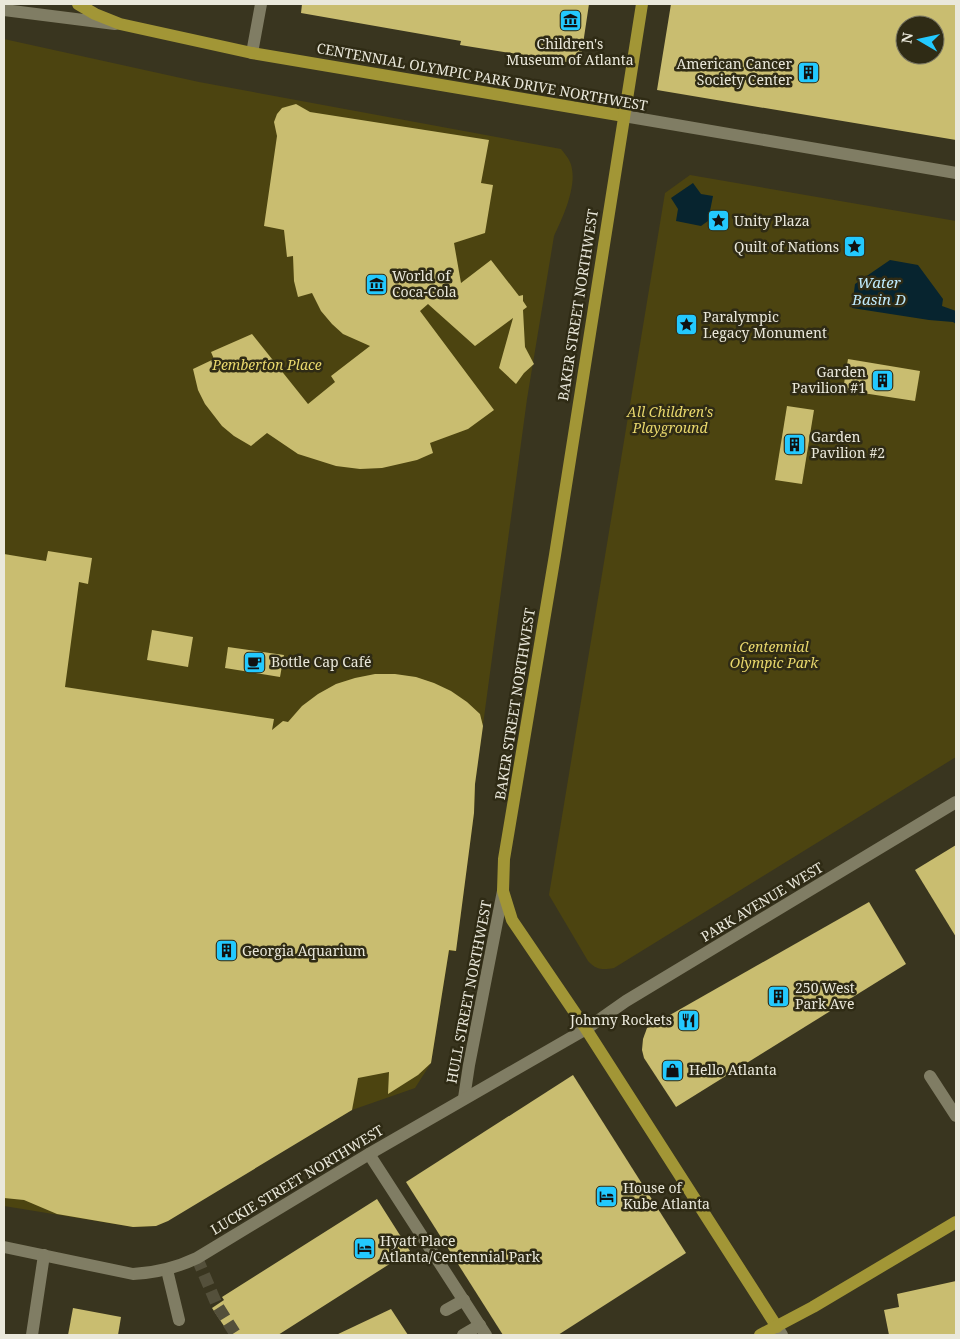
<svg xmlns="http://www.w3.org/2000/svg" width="960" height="1339" font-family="'Noto Serif',serif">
<rect width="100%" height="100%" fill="#39351f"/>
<g fill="#4c4410">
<path d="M4 39 199 82 561 149C564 153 568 157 570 162 579 183 563 217 554 236L527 399 475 784 474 813 456 951H449L431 1063 415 1088 352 1110 156 1226 133 1227 4 1206Z"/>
<path d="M690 175 956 221V757L614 968C603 970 596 970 588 961L549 895 665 193Z"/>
</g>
<g fill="#07242f">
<polygon points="693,183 701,194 713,196 708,221 701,226 676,221 678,209 671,198"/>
<polygon points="890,260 918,265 943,299 942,306 956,311 956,324 953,322 929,320 852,308 855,284"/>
</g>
<g fill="#c9bd70" fill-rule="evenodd">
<polygon points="302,4 589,4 580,64 460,45 461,41 301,13"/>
<path d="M671 4H956V140L657 90ZM905 25H935V55H905Z"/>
<polygon points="296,104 310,112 489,140 481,183 493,185 485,233 454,243 461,283 491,260 519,296 523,295 523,301 527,307 523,310 525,347 534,364 524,373 516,384 499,368 513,318 475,346 428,304 420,311 494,410 468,429 430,443 433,453 417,460 382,468 360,469 336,466 298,454 267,433 251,446 234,436 222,426 205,404 198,390 193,369 214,359 211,352 252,334 308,404 335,382 331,376 370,346 343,334 332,324 321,311 312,293 298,297 294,281 293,256 287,257 284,230 264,226 277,136 274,122 277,114 282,108"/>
<polygon points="848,359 920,371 915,401 843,390"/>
<polygon points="787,406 814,410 802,484 775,480"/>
<polygon points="48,551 92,558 88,584 79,582 65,687 274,719 272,730 283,721 288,722 302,706 318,694 336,684 355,678 375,674 395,674 416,677 434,683 451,691 467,702 480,714 483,726 475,784 474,813 456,951 449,950 431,1063 418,1075 388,1094 389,1072 358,1078 352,1110 168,1221 156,1226 133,1227 57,1214 24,1200 4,1198 4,554 46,561"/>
<polygon points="152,630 193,637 188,667 147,660"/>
<polygon points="228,647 284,655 280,677 225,668"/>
<polygon points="956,845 956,937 915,870"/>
<polygon points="869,902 906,964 676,1107 644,1058 642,1050 643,1039 647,1028"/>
<polygon points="573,1075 686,1253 558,1335 503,1335 406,1182"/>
<polygon points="377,1199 410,1251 278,1335 230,1335 212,1308 224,1300 222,1297"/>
<polygon points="956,1281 956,1335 889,1335 884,1310 899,1307 897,1294"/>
<polygon points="73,1308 121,1317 118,1335 68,1335"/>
<polygon points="391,1309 408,1335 336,1335"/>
</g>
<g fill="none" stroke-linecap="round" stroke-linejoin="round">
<polyline stroke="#54503b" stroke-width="12" stroke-dasharray="12 6" stroke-linecap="butt" points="197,1258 217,1305 236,1335"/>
<g stroke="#807d64" stroke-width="12">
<polyline points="4,10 115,24"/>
<polyline points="252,53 261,4"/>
<polyline points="624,116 956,173"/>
<polyline points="930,1076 956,1116"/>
<polyline points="464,1098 469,1065 503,891"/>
<polyline points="369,1154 486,1335"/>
<path d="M4 1247 133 1274C157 1273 176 1268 197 1258L369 1154 586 1029 626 1001 956 802"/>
<polyline points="167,1270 179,1320"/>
<polyline points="446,1310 464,1300"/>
<polyline points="777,1327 782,1335"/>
<polyline points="32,1335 44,1255"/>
<polyline points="463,1335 480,1325"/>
</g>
<g stroke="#a29636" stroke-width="12">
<polyline points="78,4 95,14 120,24 252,53 624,116"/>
<polyline points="642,4 555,555 504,859 503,891 512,920 586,1029 777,1327"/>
<polyline points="760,1335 813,1307 956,1222"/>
</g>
</g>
<defs>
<symbol id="museum-square" viewBox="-11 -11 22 22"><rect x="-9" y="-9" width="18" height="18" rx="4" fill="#23c9fe" stroke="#2f2b15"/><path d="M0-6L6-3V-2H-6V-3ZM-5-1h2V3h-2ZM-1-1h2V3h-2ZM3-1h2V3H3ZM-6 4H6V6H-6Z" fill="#111"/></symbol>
<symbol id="building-square" viewBox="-11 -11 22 22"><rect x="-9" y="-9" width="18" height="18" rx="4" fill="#23c9fe" stroke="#2f2b15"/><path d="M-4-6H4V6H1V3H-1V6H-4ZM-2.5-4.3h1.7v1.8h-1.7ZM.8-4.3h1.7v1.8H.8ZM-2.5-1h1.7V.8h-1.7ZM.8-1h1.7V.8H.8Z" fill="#111"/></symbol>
<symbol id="sight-square" viewBox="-11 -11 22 22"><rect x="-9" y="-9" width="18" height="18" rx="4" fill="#23c9fe" stroke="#2f2b15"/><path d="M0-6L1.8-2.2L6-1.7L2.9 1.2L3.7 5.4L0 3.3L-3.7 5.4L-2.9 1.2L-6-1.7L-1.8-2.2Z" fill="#111"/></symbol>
<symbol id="cafe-square" viewBox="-11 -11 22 22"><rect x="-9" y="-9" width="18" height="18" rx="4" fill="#23c9fe" stroke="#2f2b15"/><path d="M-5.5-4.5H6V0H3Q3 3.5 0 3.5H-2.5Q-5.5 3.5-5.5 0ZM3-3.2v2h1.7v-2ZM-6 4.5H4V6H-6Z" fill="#111"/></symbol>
<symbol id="restaurant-square" viewBox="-11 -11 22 22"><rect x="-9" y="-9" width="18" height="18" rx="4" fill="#23c9fe" stroke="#2f2b15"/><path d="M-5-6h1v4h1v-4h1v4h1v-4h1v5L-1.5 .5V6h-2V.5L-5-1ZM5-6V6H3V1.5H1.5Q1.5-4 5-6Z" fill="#111"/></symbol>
<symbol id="shop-square" viewBox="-11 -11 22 22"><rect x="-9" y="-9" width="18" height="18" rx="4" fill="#23c9fe" stroke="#2f2b15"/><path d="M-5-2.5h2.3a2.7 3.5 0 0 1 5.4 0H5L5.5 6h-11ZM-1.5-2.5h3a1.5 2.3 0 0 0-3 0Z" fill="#111"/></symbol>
<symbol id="hotel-square" viewBox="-11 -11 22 22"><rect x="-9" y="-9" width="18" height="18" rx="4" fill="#23c9fe" stroke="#2f2b15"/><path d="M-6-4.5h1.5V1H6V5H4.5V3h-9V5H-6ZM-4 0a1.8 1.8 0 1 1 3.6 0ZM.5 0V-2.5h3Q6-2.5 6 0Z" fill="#111"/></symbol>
</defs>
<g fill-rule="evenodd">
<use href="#museum-square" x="558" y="8" width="25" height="25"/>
<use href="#building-square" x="796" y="60" width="25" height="25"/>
<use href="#sight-square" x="706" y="208" width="25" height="25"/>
<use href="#sight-square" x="842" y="234" width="25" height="25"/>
<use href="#museum-square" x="364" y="272" width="25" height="25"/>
<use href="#sight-square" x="674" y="312" width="25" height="25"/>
<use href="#building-square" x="870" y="368" width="25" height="25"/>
<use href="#building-square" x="782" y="432" width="25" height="25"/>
<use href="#cafe-square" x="242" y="650" width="25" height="25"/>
<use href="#building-square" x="214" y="938" width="25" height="25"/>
<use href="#building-square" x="766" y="984" width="25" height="25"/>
<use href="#restaurant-square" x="676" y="1008" width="25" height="25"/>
<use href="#shop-square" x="660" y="1058" width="25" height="25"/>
<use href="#hotel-square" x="594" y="1184" width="25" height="25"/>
<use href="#hotel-square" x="352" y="1236" width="25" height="25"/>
</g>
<g text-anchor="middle" stroke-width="5" stroke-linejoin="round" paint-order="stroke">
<g font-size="14" fill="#eae8db" stroke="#2f2b15" text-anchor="start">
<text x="570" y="49" text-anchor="middle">Children's<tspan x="570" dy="16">Museum of Atlanta</tspan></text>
<text x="792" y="69" text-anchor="end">American Cancer<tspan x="792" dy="16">Society Center</tspan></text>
<text x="734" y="226">Unity Plaza</text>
<text x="839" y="252" text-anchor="end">Quilt of Nations</text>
<text x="392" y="281">World of<tspan x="392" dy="16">Coca-Cola</tspan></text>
<text x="703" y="322">Paralympic<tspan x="703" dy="16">Legacy Monument</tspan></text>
<text x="866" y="377" text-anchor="end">Garden<tspan x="866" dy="16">Pavilion #1</tspan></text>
<text x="811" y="442">Garden<tspan x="811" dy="16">Pavilion #2</tspan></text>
<text x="271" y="667">Bottle Cap Café</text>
<text x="242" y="956">Georgia Aquarium</text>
<text x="795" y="993">250 West<tspan x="795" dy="16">Park Ave</tspan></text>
<text x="672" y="1025" text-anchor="end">Johnny Rockets</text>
<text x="689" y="1075">Hello Atlanta</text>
<text x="623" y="1193">House of<tspan x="623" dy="16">Kube Atlanta</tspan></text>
<text x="380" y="1246">Hyatt Place<tspan x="380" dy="16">Atlanta/Centennial Park</tspan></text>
</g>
<g font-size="14" fill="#eae8db" stroke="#2f2b15">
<text transform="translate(482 77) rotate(10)" y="5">CENTENNIAL OLYMPIC PARK DRIVE NORTHWEST</text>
<text transform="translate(578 305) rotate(-81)" y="5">BAKER STREET NORTHWEST</text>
<text transform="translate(515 704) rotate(-81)" y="5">BAKER STREET NORTHWEST</text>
<text transform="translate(762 902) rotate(-31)" y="5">PARK AVENUE WEST</text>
<text transform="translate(469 992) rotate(-79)" y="5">HULL STREET NORTHWEST</text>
<text transform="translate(297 1180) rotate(-31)" y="5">LUCKIE STREET NORTHWEST</text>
</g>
<g font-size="14" font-style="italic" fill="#e8d76c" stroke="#2f2b15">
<text x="267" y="370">Pemberton Place</text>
<text x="670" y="417">All Children's<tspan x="670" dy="16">Playground</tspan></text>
<text x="774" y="652">Centennial<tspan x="774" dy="16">Olympic Park</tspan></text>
</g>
<g font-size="15" font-style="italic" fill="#bfeafd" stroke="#2f2b15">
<text x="879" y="288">Water<tspan x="879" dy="17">Basin D</tspan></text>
</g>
</g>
<rect width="960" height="1339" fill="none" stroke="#eae8db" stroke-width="10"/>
<g transform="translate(920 40) rotate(279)"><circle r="24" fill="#2f2b15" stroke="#7a7764"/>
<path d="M0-4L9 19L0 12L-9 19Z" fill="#23c9fe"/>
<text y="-8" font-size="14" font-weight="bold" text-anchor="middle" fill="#eae8db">N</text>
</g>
</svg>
